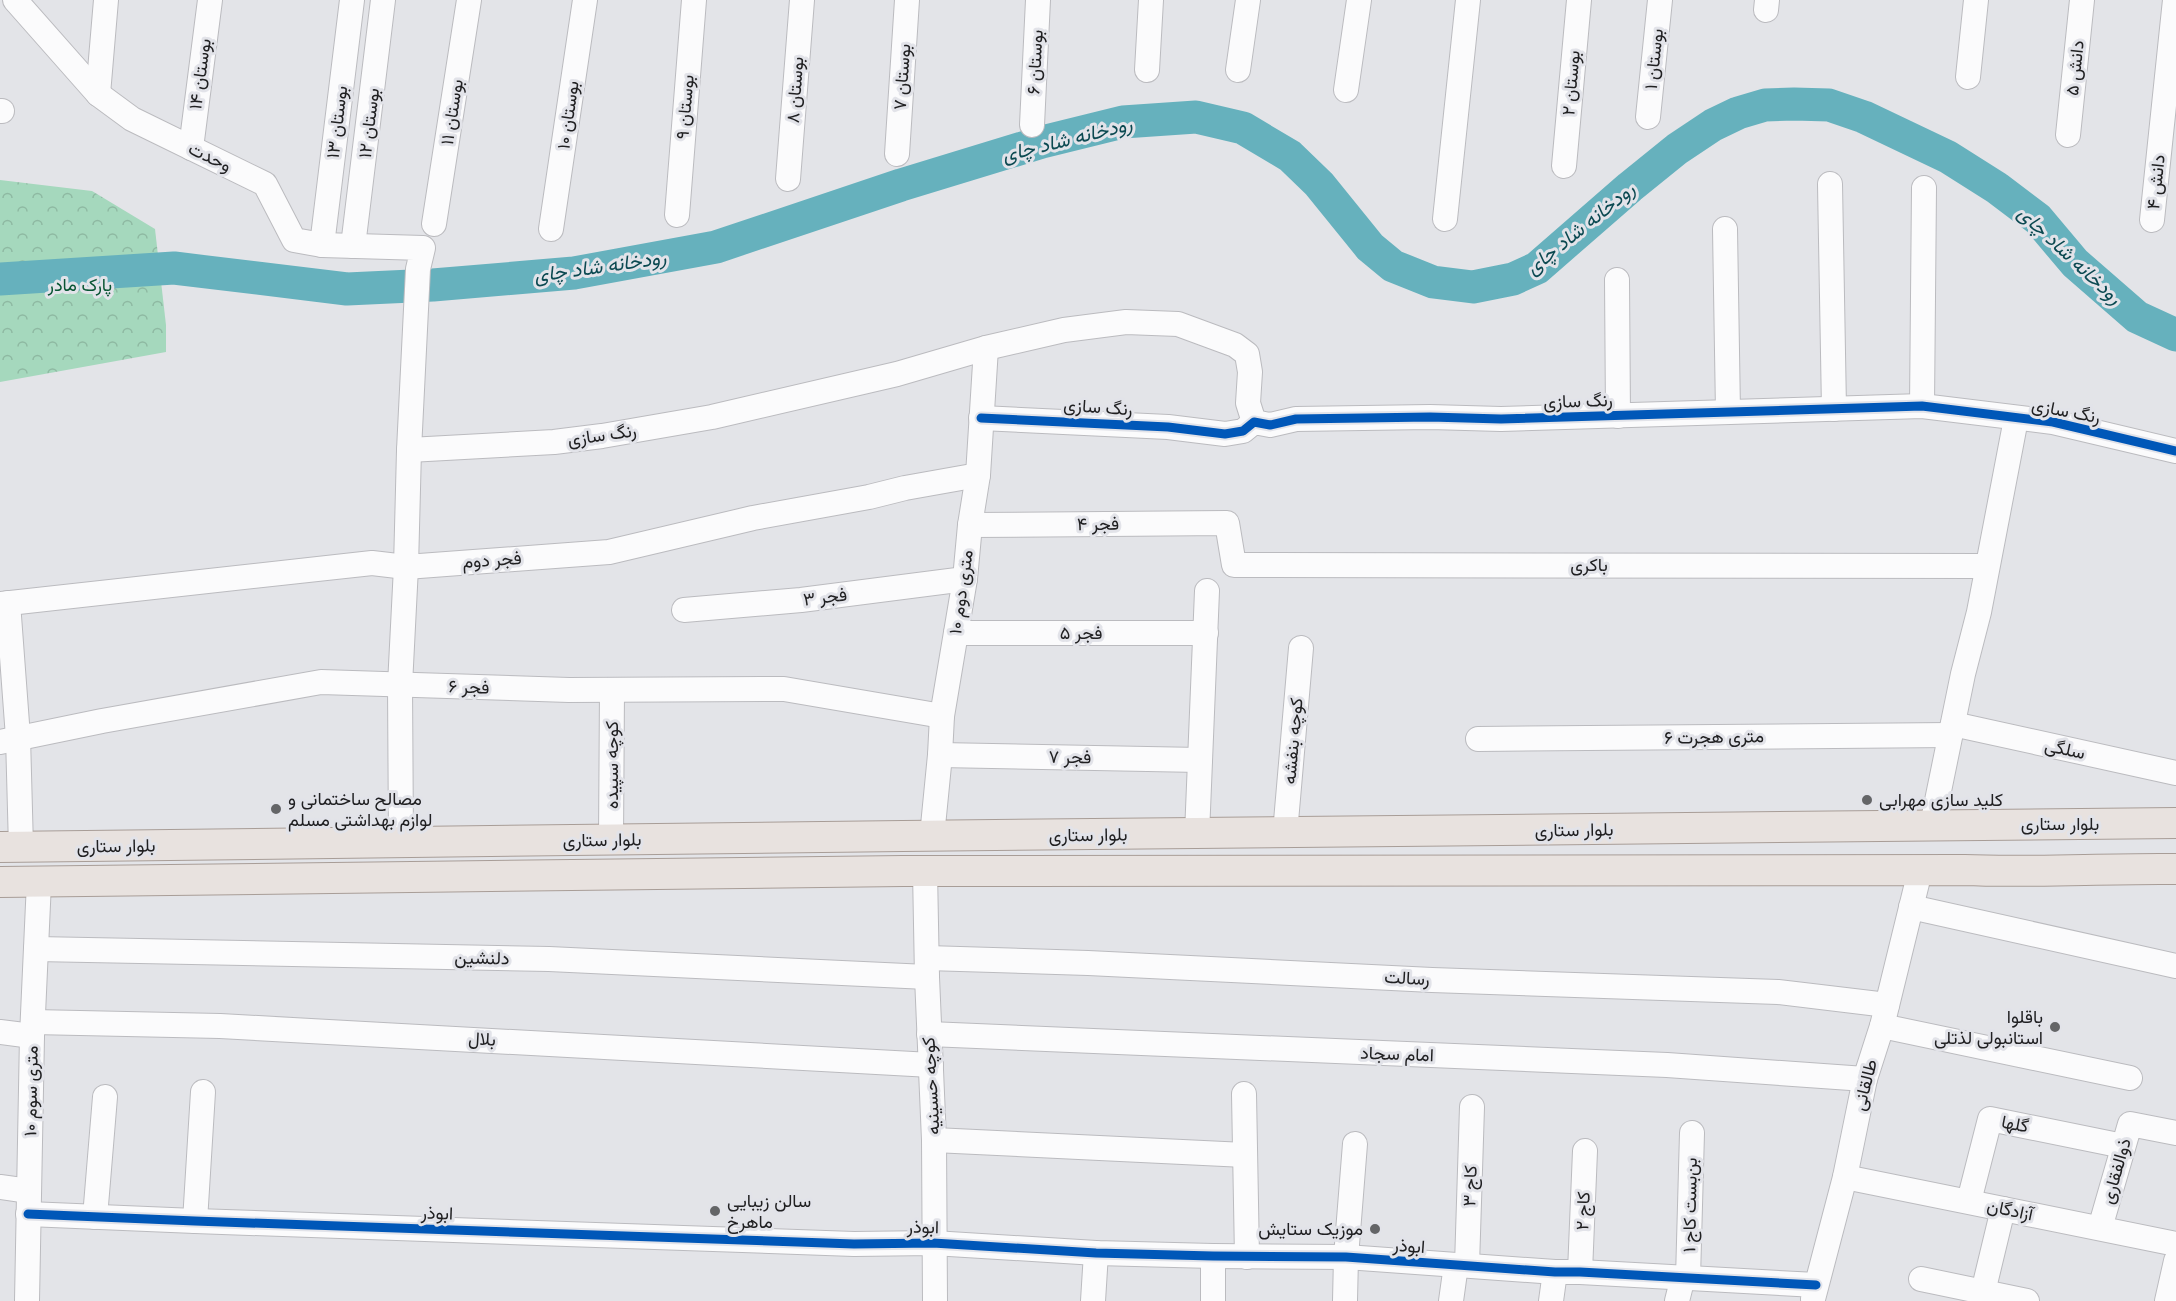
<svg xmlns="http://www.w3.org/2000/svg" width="2176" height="1301" font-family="'Open Sans',Vazirmatn,sans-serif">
<defs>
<pattern id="park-crowns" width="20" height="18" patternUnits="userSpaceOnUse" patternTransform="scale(1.5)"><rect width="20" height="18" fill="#a5d8bd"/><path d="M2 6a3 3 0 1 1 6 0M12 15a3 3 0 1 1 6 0" fill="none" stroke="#8eb9a2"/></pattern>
</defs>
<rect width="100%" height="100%" fill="#e3e4e8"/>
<polygon fill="url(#park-crowns)" points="0,180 92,191 155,229 166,325 166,352 0,382"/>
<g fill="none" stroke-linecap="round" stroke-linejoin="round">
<polyline stroke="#66b1bd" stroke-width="33" points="0,279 174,268 347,289 433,285 574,273 716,247 901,185 1042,142 1123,122 1196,117 1243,128 1290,156 1319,184 1370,247 1393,266 1433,282 1473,287 1513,279 1537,268 1630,187 1677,149 1713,125 1738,113 1765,105 1794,104 1829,105 1864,117 1948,157 1997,188 2038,219 2075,263 2137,317 2176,335"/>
<defs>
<g id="minor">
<polyline points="15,0 98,94 132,119 265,184 294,240 322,245 423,248 418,269 409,450 406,567 400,685 401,843"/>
<polyline points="1766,10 1767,0"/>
<polyline points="1147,70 1151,0"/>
<polyline points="1238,70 1248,0"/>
<polyline points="1968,77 1976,0"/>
<polyline points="1346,90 1359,0"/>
<polyline points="98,94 106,0"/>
<polyline points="0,111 2,111"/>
<polyline points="1648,117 1660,0"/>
<polyline points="1032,125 1038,0"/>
<polyline points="2068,135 2082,0"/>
<polyline points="191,148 210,0"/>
<polyline points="897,154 907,0"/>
<polyline points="1564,166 1579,0"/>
<polyline points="788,179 802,0"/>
<polyline points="1830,184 1834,409"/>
<polyline points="677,215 694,0"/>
<polyline points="1445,219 1468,0"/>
<polyline points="2152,220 2175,0"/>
<polyline points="434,224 469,0"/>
<polyline points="551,229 585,0"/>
<polyline points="1725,229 1728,412"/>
<polyline points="322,245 352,0"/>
<polyline points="353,246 383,0"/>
<polyline points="1617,280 1618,416"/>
<polyline points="1922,406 1924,188"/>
<polyline points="981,418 1168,427 1225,434 1243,431 1254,422 1270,425 1296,419 1430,417 1501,419 1922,406 2053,422 2176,451"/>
<polyline points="409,450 554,442 602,436 712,417 897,374 986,348 1064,330 1126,322 1178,324 1235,345 1247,354 1250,372 1248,403 1254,422"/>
<polyline points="970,525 1227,523 1234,565 1987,566"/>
<polyline points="8,603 18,737 21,847"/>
<polyline points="0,604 372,563 406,567 609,552 753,518 869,497 905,488 978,475"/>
<polyline points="684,610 801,600 965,579"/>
<polyline points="956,633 1206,633"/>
<polyline points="1953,724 2176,773"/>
<polyline points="1478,739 1950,735"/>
<polyline points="0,742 102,721 321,682 569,690 784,689 942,716"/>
<polyline points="940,755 1200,760"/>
<polyline points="1932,825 1963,674 1979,612 2016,419"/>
<polyline points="1285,833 1301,648"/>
<polyline points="1197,834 1207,591"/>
<polyline points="932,836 940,755 942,716 965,579 970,525 978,475 986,348"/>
<polyline points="611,840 612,690"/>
<polyline points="925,871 927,977 934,1140 935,1301"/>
<polyline points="1911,907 2176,966"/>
<polyline points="36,949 549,959 927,977"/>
<polyline points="927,958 1088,963 1432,980 1778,992 1887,1005"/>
<polyline points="33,1022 220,1026 931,1065"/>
<polyline points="1882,1026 2130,1078"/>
<polyline points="0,1032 32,1036"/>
<polyline points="929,1034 1667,1065 1865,1079"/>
<polyline points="1244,1094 1247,1257"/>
<polyline points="934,1140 1245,1155"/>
<polyline points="1845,1177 2176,1244"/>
<polyline points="0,1187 29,1191"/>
<polyline points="1969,1201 1990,1119 2123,1146"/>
<polyline points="28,1214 195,1221 854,1244 933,1243 1096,1253 1213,1256 1346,1257 1555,1272 1580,1272 1816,1285"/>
<polyline points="95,1217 105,1097"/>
<polyline points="195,1221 203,1092"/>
<polyline points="2100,1228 2130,1124 2176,1133"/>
<polyline points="1467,1265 1472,1107"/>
<polyline points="1580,1272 1585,1151"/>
<polyline points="1688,1278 1692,1133"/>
<polyline points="1921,1279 2027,1301"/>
<polyline points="1983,1292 2003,1209"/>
<polyline points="1813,1299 1845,1177 1865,1079 1882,1026 1920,871"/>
<polyline points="27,1301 32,1036 39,882"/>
<polyline points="1093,1301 1096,1253"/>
<polyline points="1213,1301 1213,1256"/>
<polyline points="1345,1301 1346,1257 1355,1144"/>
<polyline points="1451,1301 1456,1265"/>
<polyline points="1551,1301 1555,1272"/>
<polyline points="1677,1301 1683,1277"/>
<polyline points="2167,1301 2176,1261"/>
</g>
<g id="major">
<polyline points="0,847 903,836 2176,823"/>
<path d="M0 882 903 871 1964 870C2034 873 2105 868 2176 869"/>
</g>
</defs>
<use href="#minor" stroke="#bbbbbf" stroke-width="26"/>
<use href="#major" stroke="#a89d97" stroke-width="32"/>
<use href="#minor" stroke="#fbfbfc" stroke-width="24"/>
<use href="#major" stroke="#e8e2df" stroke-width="30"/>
<defs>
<g id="cycleway">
<polyline points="981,418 1168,427 1225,434 1243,431 1254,422 1270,425 1296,419 1430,417 1501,419 1922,406 2053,422 2176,451"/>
<polyline points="28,1214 195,1221 854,1244 933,1243 1096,1253 1213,1256 1346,1257 1555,1272 1580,1272 1816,1285"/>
</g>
</defs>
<use href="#cycleway" stroke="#e2e3e9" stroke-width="13"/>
<use href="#cycleway" stroke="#0057b8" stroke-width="9"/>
</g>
<g fill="#646567" stroke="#e2e3e9" stroke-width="2">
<circle cx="1867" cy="800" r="6"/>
<circle cx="276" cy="809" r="6"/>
<circle cx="2055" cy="1027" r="6"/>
<circle cx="715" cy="1211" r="6"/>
<circle cx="1375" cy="1229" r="6"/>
</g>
<g text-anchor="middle" stroke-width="6" stroke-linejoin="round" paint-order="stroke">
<g font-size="18" fill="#202022" stroke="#e2e3e9">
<text transform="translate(1654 59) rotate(-84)" y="6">بوستان ۱</text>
<text transform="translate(1035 62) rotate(-87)" y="6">بوستان ۶</text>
<text transform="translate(2075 68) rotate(-84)" y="6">دانش ۵</text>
<text transform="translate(200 74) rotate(-82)" y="6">بوستان ۱۴</text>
<text transform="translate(902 77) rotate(-86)" y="6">بوستان ۷</text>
<text transform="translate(1571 83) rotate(-85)" y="6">بوستان ۲</text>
<text transform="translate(795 90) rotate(-86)" y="6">بوستان ۸</text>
<text transform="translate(685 107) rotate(-85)" y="6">بوستان ۹</text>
<text transform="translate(452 112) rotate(-81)" y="6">بوستان ۱۱</text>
<text transform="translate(568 115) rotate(-82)" y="6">بوستان ۱۰</text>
<text transform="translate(337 122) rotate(-83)" y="6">بوستان ۱۳</text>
<text transform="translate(369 123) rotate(-83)" y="6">بوستان ۱۲</text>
<text transform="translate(210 157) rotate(26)" y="6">وحدت</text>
<text transform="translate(2156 182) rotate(-84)" y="6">دانش ۴</text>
<text transform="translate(1578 401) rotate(-2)" y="6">رنگ سازی</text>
<text transform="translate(1098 407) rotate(4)" y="6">رنگ سازی</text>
<text transform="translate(2066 411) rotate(11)" y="6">رنگ سازی</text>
<text transform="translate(602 435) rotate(-8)" y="6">رنگ سازی</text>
<text transform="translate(1098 524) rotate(-1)" y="6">فجر ۴</text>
<text transform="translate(492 560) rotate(-4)" y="6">فجر دوم</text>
<text x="1589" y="571">باکری</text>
<text transform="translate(961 592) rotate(-82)" y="6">۱۰ متری دوم</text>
<text transform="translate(825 597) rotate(-7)" y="6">فجر ۳</text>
<text x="1081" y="639">فجر ۵</text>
<text transform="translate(469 687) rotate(2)" y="6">فجر ۶</text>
<text transform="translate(1714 737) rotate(-1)" y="6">۶ متری هجرت</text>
<text transform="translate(1293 741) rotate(-85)" y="6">کوچه بنفشه</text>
<text transform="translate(2065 749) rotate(12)" y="6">سلگی</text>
<text transform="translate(1070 757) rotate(1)" y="6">فجر ۷</text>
<text transform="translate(612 765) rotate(-90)" y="6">کوچه سپیده</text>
<text x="2060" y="830">بلوار ستاری</text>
<text transform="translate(1574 830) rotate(-1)" y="6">بلوار ستاری</text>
<text transform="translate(1088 835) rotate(-1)" y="6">بلوار ستاری</text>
<text transform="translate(602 840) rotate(-1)" y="6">بلوار ستاری</text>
<text transform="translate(116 846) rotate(-1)" y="6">بلوار ستاری</text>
<text transform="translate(482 958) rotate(1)" y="6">دلنشین</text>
<text transform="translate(1407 978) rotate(3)" y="6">رسالت</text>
<text transform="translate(482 1039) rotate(3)" y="6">بلال</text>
<text transform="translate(1397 1054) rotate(2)" y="6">امام سجاد</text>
<text transform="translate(1865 1085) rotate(-76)" y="6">طالقانی</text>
<text transform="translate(931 1086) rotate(-93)" y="6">کوچه حسینیه</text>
<text transform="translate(31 1091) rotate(-89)" y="6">۱۰ متری سوم</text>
<text transform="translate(2015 1124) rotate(11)" y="6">گلها</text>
<text transform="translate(2116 1171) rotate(-74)" y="6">ذوالفقاری</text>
<text transform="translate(1470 1186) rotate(-88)" y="6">کاج ۳</text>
<text transform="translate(1690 1205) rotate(-89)" y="6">بن‌بست کاج ۱</text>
<text transform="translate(2010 1210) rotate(12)" y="6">آزادگان</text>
<text transform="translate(1583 1211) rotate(-88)" y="6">کاج ۲</text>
<text transform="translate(437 1213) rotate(2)" y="6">ابوذر</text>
<text transform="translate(923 1227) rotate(1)" y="6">ابوذر</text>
<text transform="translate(1409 1246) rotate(4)" y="6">ابوذر</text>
</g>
<g font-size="18" fill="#085533" stroke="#e2e3e9">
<text x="80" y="291">پارک مادر</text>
</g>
<g font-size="18" fill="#202022" stroke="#e2e3e9" text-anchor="start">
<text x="288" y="805">مصالح ساختمانی و<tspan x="288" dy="21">لوازم بهداشتی مسلم</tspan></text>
<text x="1879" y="806">کلید سازی مهرابی</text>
<text x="2043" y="1023" text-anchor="end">باقلوا<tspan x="2043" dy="21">استانبولی لذتلی</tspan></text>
<text x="727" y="1207">سالن زیبایی<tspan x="727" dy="21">ماهرخ</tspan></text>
<text x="1363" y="1235" text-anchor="end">موزیک ستایش</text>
</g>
<g font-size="20" font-style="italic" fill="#0b4951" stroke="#e2e3e9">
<text transform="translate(1067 139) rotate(-14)" y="7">رودخانه شاد چای</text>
<text transform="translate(1580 228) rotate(-39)" y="7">رودخانه شاد چای</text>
<text transform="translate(2070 255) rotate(43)" y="7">رودخانه شاد چای</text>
<text transform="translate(600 266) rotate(-8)" y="7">رودخانه شاد چای</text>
</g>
</g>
</svg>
